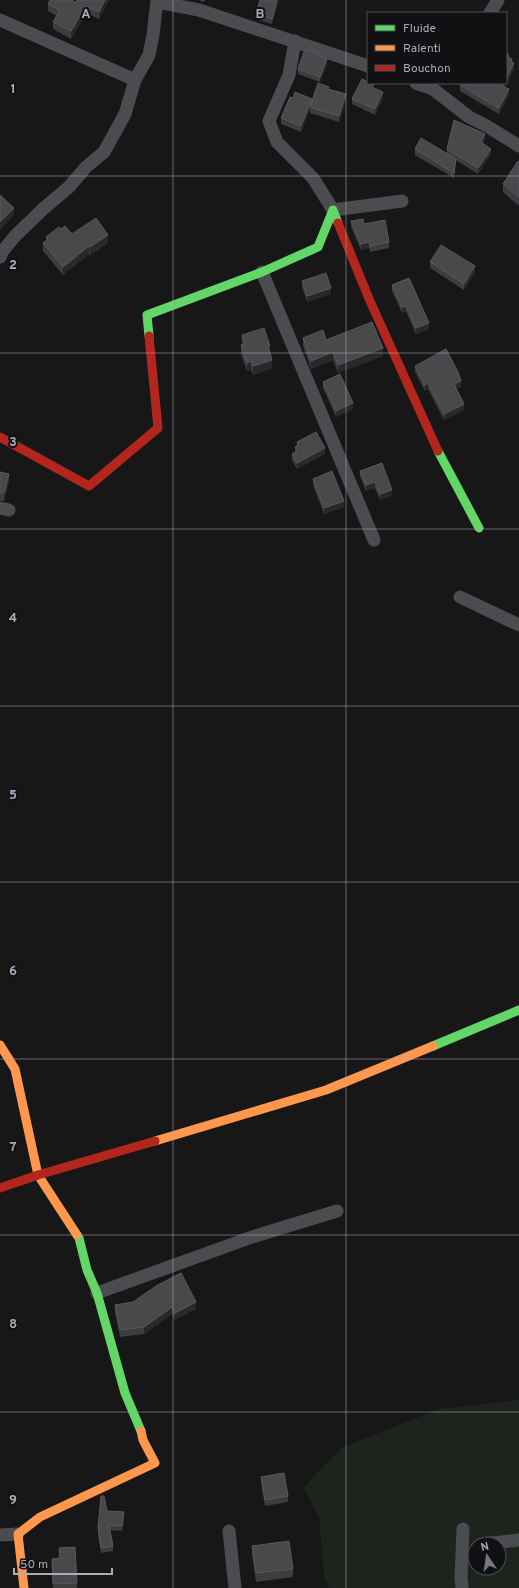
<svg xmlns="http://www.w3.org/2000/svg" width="519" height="1588" font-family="Overpass,sans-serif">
<rect width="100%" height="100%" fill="#171717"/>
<path fill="#1d241e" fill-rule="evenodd" d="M519 1400V1588H329L324 1575 319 1517 304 1487 341 1448 439 1409ZM475 1544H499V1568H475Z"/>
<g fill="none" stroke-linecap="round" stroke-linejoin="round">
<g stroke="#4b4c50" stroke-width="13">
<polyline points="157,2 199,10 368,66"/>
<polyline points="490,13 498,0"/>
<polyline points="0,20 135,80"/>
<polyline points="295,41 289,75 269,121 277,142 313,178 333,210 402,201"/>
<polyline points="416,83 433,89 469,117 485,125 519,146"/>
<polyline points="0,257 2,252 15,236 43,209 69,187 86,167 104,152 125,114 135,80 149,55 153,35 157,0"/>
<polyline points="262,272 374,540"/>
<polyline points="0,508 9,510"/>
<polyline points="460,597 519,625"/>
<polyline points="97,1293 252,1237 337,1211"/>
<polyline points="229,1531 235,1588"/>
<polyline points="0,1535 18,1534"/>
<polyline points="483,1544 519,1540"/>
<polyline points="462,1588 461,1578 463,1529"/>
</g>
<g stroke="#63d668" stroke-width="9">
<polyline points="149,336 147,315 262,272 318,247 333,210 338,223"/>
<polyline points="438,451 479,528"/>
<polyline points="433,1046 519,1010"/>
<polyline points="77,1235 79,1238 87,1270 97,1293 125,1393 141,1431"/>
</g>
<g stroke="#ff974d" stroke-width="9">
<polyline points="0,1045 15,1069 38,1175 77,1235"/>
<polyline points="155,1141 326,1090 433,1046"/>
<polyline points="24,1588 18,1534 40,1517 155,1463 143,1440 141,1431"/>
</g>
<g stroke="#b3261e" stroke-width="9">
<polyline points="338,223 370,301 438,451"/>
<polyline points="0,437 89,486 158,428 149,336"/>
<polyline points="0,1188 38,1175 155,1141"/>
</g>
</g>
<g fill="#3d3d3f">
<polygon points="77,0 109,0 99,19 86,13 71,39 53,29 53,22 57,16 48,11 48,4 76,2"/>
<polygon points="198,0 205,0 204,2"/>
<polygon points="279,0 272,24 256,19 256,13"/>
<polygon points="320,57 327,64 320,82 298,74 298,69"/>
<polygon points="509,57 512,62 514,69 505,87 509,95 499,114 460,91 460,85"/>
<polygon points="374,88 383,98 375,115 352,104 352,99"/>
<polygon points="329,89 346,100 339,122 310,113 310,109 301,132 281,124 281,118 293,98 312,101"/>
<polygon points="485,139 483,143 491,154 478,174 456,160 454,178 415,155 415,149 447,154 447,149"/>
<polygon points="519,162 519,206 503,192 503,184"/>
<polygon points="351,221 364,224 389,242 389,248 370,252 369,248 361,250 351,227"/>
<polygon points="61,229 72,234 108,243 90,255 89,254 63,275 43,251 43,243 46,241 46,237"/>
<polygon points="430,262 475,272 464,290 430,268"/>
<polygon points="302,281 331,294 307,302 302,287"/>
<polygon points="392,285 429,329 416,334 406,311 402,313 392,291"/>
<polygon points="242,335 270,353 272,368 253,375 251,370 247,371 241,354 241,345 242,345"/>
<polygon points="303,338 326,340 383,356 338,373 333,360 311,369 303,346"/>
<polygon points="415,366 461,387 456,389 464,410 444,420 428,389 425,391 415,372"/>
<polygon points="323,382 353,409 336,417 323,388"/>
<polygon points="297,442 325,454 297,469 292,460 292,454 295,453 295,447 297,446"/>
<polygon points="360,471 392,495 380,500 375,488 366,491 360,476"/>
<polygon points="0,472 9,482 4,501 0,501"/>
<polygon points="313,479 344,507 324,514 313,485"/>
<polygon points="133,1302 196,1309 175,1320 172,1314 144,1334 120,1337 115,1312 115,1305"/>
<polygon points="261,1477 288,1496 288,1502 265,1506 261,1483"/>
<polygon points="107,1511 124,1518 122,1531 110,1530 113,1546 113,1551 101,1553 98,1534 98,1528"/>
<polygon points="252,1546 293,1569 293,1577 256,1582 252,1554"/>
<polygon points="59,1548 77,1583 77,1588 53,1588 52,1559 59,1558"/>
</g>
<g fill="#29292a">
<polygon points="105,0 109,0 99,19 99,12"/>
<polygon points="277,0 279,0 272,24 272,19"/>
<polygon points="86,6 86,13 71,39 71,31"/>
<polygon points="327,59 327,64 320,82 320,77"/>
<polygon points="514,63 514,69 502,92 502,86 504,83 506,83 506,79"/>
<polygon points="509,89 509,95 499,114 499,108"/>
<polygon points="383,92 383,98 375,115 375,109"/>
<polygon points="346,94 346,100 339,122 339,116"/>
<polygon points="312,99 312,105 310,107 310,109 301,132 301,126"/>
<polygon points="485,134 485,139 481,148 481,142"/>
<polygon points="491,149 491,154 478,174 478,168"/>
<polygon points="14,208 14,215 0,230 0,222"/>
<polygon points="108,235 108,243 90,255 90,247"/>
<polygon points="369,242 369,248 361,250 361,244"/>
<polygon points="89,246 89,254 63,275 63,267"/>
<polygon points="475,266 475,272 464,290 464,284"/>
<polygon points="331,288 331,294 307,302 307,296"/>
<polygon points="406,306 406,311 402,313 402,307"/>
<polygon points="429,323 429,329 416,334 416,328"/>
<polygon points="270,346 270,355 268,347"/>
<polygon points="383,348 383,356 338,373 338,365"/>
<polygon points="333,352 333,360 311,369 311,361"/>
<polygon points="272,360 272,368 253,375 253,366"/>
<polygon points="251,361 251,370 247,371 247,363"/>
<polygon points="461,381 461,387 454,390 454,384"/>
<polygon points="428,383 428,389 425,391 425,385"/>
<polygon points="353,403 353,409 336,417 336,411"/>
<polygon points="464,404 464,410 444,420 444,414"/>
<polygon points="325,448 325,454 297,469 297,463"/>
<polygon points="9,474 9,482 4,501 4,493"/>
<polygon points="375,482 375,488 366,491 366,485"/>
<polygon points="392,490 392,495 380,500 380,494"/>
<polygon points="344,501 344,507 324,514 324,508"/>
<polygon points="196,1302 196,1309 175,1320 175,1313"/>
<polygon points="172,1307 172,1314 144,1334 144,1327"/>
</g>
<g fill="#49494c" stroke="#58595d">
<polygon points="50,0 71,0 76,2 77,0 105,0 99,12 86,6 71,31 53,22 60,10 48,4"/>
<polygon points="260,0 277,0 272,19 256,13"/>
<polygon points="305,49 320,54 319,56 327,59 320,77 298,69"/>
<polygon points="506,53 509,55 508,57 512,59 511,61 514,63 506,79"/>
<polygon points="362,79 368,82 368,83 371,83 374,84 372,87 383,92 375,109 352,99"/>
<polygon points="318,83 329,87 328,89 346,94 339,116 310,107"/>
<polygon points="461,83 504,83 502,86 509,89 499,108 460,85"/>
<polygon points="295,92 312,99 301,126 281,118 290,97 293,98"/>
<polygon points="454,120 485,134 481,142 491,149 478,168 447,149"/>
<polygon points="421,138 456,159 454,173 415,149"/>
<polygon points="518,161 519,162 519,197 503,184"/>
<polygon points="0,195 14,208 0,222"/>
<polygon points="96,218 108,235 90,247 89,246 63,267 43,243 48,239 46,237 59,227 61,229 65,226 72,234"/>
<polygon points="363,219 364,224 385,220 389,242 370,246 369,242 361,244 351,221"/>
<polygon points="441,245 475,266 464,284 430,262"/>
<polygon points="326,273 331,288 307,296 302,281"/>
<polygon points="409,278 429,323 416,328 406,306 402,307 392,285"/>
<polygon points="372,322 383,348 338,365 333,352 311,361 303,338 323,330 326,340"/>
<polygon points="264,328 270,346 268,347 272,360 253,366 251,361 247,363 241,345 245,344 242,335"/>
<polygon points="446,349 458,372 461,381 454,384 464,404 444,414 428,383 425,385 415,366"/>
<polygon points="340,374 353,403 336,411 323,382"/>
<polygon points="316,432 325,448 297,463 292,454 297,451 295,447 298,445 297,442"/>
<polygon points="382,463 392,490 380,494 375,482 366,485 360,471"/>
<polygon points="332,471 344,501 324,508 313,479"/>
<polygon points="0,472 9,474 4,493 0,493"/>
<polygon points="181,1273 196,1302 175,1313 172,1307 144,1327 120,1330 115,1305 133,1302 156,1286"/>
<polygon points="284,1473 288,1496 265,1500 261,1477"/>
<polygon points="101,1496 104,1496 107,1511 124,1512 122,1526 109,1525 113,1546 101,1548 98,1528"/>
<polygon points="289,1541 293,1569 256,1573 252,1546"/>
<polygon points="75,1547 77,1583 53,1584 52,1559 60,1558 59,1548"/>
</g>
<path fill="none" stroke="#a8adb8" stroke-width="1" stroke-opacity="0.55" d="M173 0V1588M346 0V1588M0 176H519M0 353H519M0 529H519M0 706H519M0 882H519M0 1059H519M0 1235H519M0 1412H519"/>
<g font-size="13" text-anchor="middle" font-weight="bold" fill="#a8adb8" stroke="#111113" stroke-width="4" stroke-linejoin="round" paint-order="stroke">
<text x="86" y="18">A</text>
<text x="260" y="18">B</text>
<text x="13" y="93">1</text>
<text x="13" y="269">2</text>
<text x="13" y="446">3</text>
<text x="13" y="622">4</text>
<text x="13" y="799">5</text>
<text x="13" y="975">6</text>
<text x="13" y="1151">7</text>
<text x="13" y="1328">8</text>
<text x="13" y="1504">9</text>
</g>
<rect x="367" y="12" width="140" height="72" fill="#111113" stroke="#4d4f55"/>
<rect x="375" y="25" width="20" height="6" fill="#63d668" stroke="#4d4f55"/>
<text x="403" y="32" font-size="12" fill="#a8adb8">Fluide</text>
<rect x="375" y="45" width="20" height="6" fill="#ff974d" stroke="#4d4f55"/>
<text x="403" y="52" font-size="12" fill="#a8adb8">Ralenti</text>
<rect x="375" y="65" width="20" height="6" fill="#b3261e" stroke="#4d4f55"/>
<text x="403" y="72" font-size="12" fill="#a8adb8">Bouchon</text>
<g transform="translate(487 1556) rotate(347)"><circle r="19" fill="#111113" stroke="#4d4f55"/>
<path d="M0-3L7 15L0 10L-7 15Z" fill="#757880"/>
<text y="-6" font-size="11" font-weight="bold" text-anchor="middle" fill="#a8adb8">N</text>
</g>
<path d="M14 1568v6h98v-6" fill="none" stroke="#a8adb8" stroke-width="2"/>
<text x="20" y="1568" font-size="12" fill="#a8adb8" stroke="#111113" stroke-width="3" paint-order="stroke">50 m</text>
</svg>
